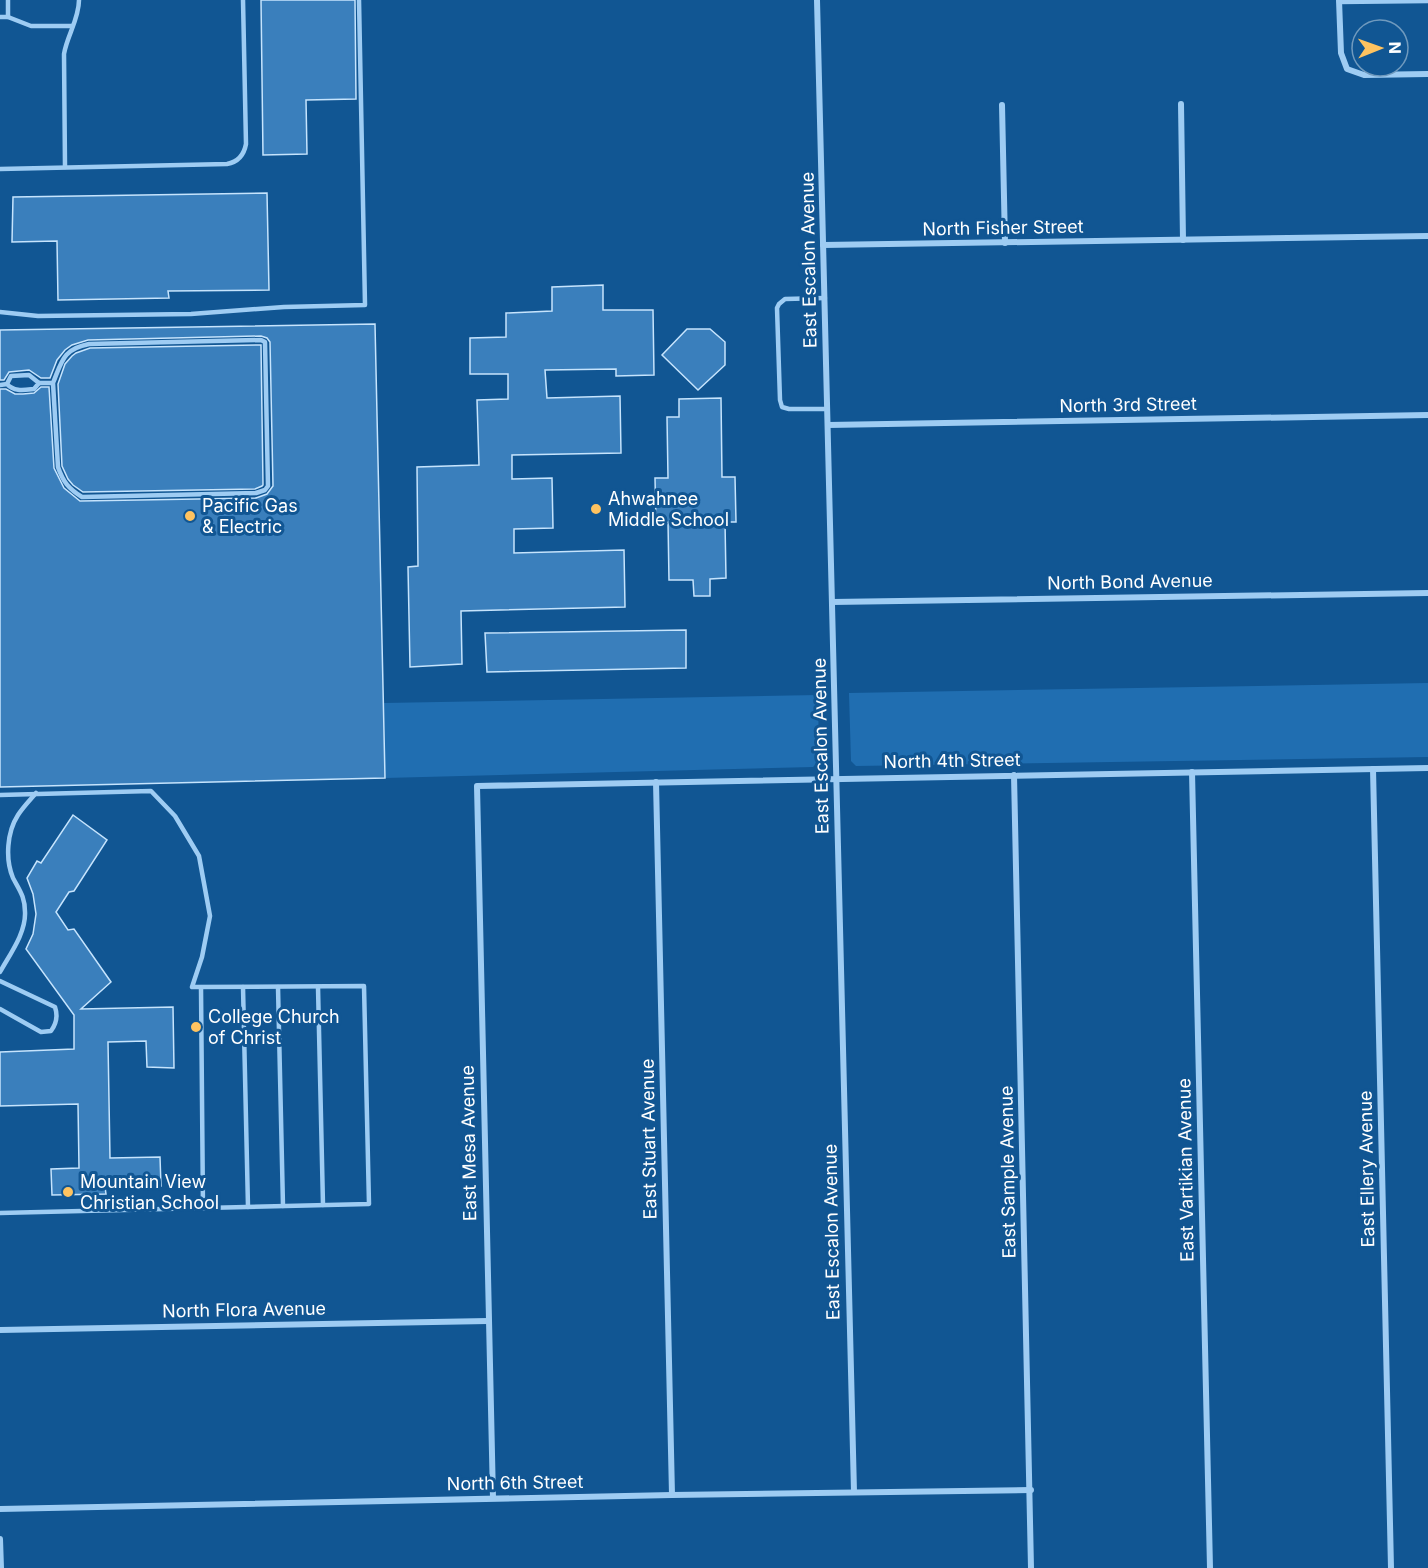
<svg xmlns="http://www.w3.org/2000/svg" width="1428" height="1568" font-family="Inter,sans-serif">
<rect width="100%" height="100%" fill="#115693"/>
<g fill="#206eb1">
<polygon points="1428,683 1428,757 856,766 851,761 849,693"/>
<polygon points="818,695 819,761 813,767 385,778 384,703"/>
</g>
<g fill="#3a7fbc" stroke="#c6e4fd" stroke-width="1.5">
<polygon points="261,0 355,0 356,99 306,100 307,154 263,155"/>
<polygon points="267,193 269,290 168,291 169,298 58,300 57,241 12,242 13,197"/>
<polygon points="603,285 603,310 653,310 654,375 616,376 616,369 545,370 547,398 620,396 621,453 512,455 512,479 552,478 553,528 514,529 514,553 624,550 625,607 461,611 462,664 410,667 408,567 418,566 417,467 479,465 477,400 508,399 508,374 470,374 470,338 506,337 506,313 552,311 552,287"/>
<polygon points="375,324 385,778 0,787 0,389 6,389 15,394 23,394 34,393 41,387 49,387 54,468 64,488 80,501 256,498 267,494 273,486 270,342 267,338 261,336 88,340 72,345 65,350 57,360 50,378 41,378 29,370 9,372 4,380 0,380 0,330"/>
<polygon points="687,329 710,329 725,342 725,365 698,390 662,355"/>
<polygon points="261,345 263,485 262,486 255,489 83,492 73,485 68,479 62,466 58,384 65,364 72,356 76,353 90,348"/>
<polygon points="721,398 722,477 735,477 736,522 725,522 726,578 710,579 710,596 694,596 693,580 669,580 668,522 656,523 655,478 668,478 667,417 679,417 679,399"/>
<polygon points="686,630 686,668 487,672 485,633"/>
<polygon points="73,815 107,840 74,891 69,892 56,912 68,930 74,929 111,982 81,1009 173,1007 174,1068 147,1067 146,1041 108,1042 110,1158 160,1157 161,1186 105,1187 106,1194 52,1195 51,1169 79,1168 78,1104 0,1106 0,1052 74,1049 74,1015 26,949 33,934 36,914 33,894 27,878 37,861 41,863"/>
</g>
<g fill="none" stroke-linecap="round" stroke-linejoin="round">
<g stroke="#9eccf3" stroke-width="4.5">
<polyline points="8,0 8,17"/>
<polyline points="1339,2 1428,1"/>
<polyline points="0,17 8,17 31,26 72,26"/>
<path d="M65 167 64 54C67 36 79 19 79 0"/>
<path d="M0 169 227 164C238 162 244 155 246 144L243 0"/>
<polyline points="825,298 785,299 779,304 777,308 780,400 782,407 789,409 827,409"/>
<polyline points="0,312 38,316 191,314 284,307 365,305 359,0"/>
<path d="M39 383H53C62 361 63 349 89 344L261 340 265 342 268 486 265 490 256 493 82 497C69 489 63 482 58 467L53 383"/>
<path d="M0 385 7 384C14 392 24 390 34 389L39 383 29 375 11 376 7 384"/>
<polyline points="0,795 151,791 175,816 199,856 210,916 202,957 192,987 364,986 369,1204 0,1213"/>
<path d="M0 972C10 954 26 933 25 912 25 897 20 891 13 878 5 859 7 832 18 815 23 807 30 800 36 793"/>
<path d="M0 981 55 1007C58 1016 57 1023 51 1031L41 1032 0 1009"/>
<polyline points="243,987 248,1207"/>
<polyline points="278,987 283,1206"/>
<polyline points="318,987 323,1205"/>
<polyline points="201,988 203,1208"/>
</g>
<g stroke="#9eccf3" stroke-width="6">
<polyline points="817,0 854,1492"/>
<polyline points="1339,0 1341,53 1347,69 1364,75 1428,74"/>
<polyline points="1181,104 1183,240"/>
<polyline points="1002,105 1005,243"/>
<polyline points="823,245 1428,236"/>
<polyline points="828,425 1428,415"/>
<polyline points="832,602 1428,593"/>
<polyline points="1373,769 1391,1568"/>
<polyline points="1192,772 1210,1568"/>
<polyline points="1014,775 1031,1568"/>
<polyline points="656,782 672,1495"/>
<polyline points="0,1330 488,1321"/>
<polyline points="493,1498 477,786 1428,768"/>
<polyline points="0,1509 672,1495 1031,1490"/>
<polyline points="0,1539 1,1568"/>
</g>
</g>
<g fill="#ffc360" stroke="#115693" stroke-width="2">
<circle cx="596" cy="509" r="6"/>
<circle cx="190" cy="516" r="6"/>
<circle cx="196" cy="1027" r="6"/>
<circle cx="68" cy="1192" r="6"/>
</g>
<g text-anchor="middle" stroke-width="6" stroke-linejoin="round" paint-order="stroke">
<g font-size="18" fill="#fff" stroke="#115693">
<text transform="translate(1003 228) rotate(-1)" y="6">North Fisher Street</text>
<text transform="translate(809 260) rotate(-91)" y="6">East Escalon Avenue</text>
<text transform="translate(1128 405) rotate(-1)" y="6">North 3rd Street</text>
<text transform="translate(1130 582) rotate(-1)" y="6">North Bond Avenue</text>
<text transform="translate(821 746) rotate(-91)" y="6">East Escalon Avenue</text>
<text transform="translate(952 761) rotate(-1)" y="6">North 4th Street</text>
<text transform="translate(649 1139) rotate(-91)" y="6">East Stuart Avenue</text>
<text transform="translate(469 1143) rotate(-91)" y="6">East Mesa Avenue</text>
<text transform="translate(1367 1169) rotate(-91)" y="6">East Ellery Avenue</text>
<text transform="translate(1186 1170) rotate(-91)" y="6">East Vartikian Avenue</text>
<text transform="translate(1008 1172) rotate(-91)" y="6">East Sample Avenue</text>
<text transform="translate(832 1232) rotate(-91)" y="6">East Escalon Avenue</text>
<text transform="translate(244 1310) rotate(-1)" y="6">North Flora Avenue</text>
<text transform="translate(515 1483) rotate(-1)" y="6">North 6th Street</text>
</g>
<g font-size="18" fill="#fff" stroke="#115693" text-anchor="start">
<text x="608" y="505">Ahwahnee<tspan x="608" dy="21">Middle School</tspan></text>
<text x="202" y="512">Pacific Gas<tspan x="202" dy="21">&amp; Electric</tspan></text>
<text x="208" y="1023">College Church<tspan x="208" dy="21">of Christ</tspan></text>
<text x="80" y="1188">Mountain View<tspan x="80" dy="21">Christian School</tspan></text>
</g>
</g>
<g transform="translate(1380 48) rotate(89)"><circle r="28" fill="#115693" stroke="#709abe" stroke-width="1.5"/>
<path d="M0-4.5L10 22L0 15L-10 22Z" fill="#ffc360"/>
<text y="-9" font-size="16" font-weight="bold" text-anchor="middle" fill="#ffffff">N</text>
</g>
</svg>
